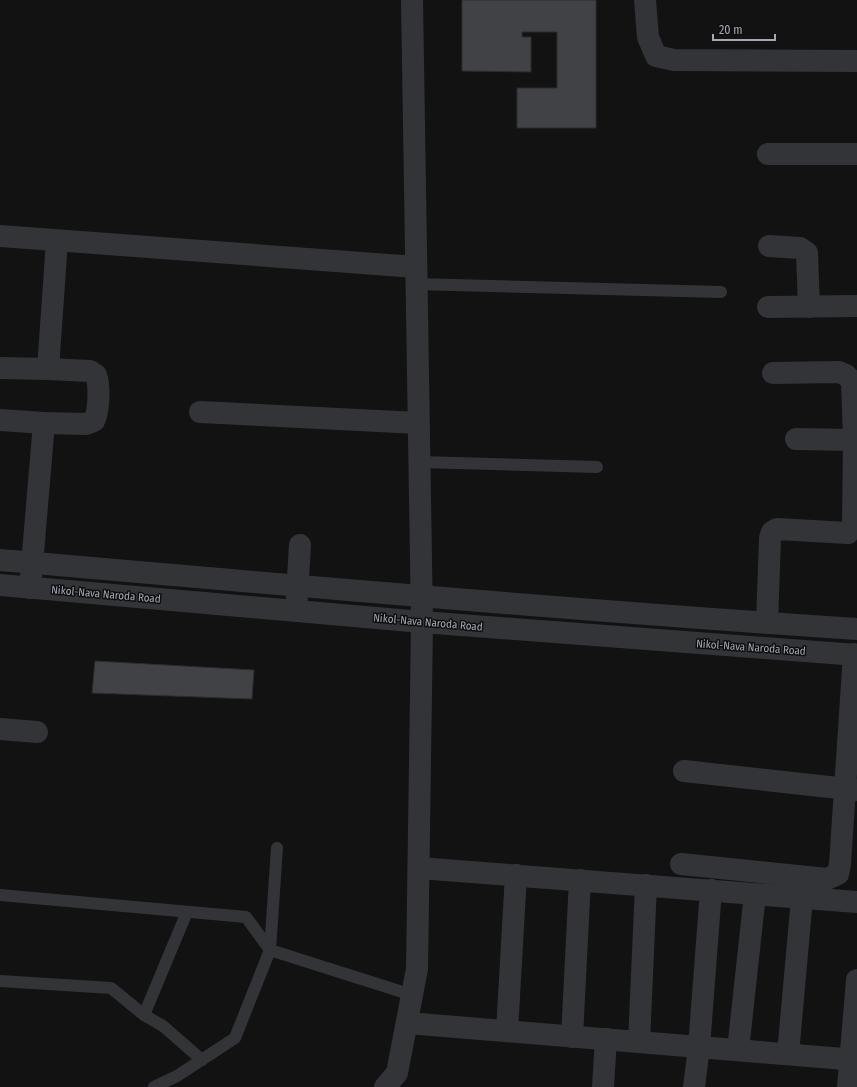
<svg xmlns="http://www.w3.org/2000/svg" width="857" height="1087" font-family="'Fira Sans Condensed',sans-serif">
<rect width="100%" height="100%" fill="#121213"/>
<g fill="#414246" stroke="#2c2c2f">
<polygon points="462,0 596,0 596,128 517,128 517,88 557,88 557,32 522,32 522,37 531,37 531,72 462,71"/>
<polygon points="95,661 254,670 252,699 92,693"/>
</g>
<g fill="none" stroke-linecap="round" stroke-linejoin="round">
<g stroke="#333438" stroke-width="12">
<polyline points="416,284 721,292"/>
<polyline points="419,462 597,467"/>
<polyline points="0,895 246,917 270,950 412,995"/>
<polyline points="0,981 111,988 144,1015 163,1026 202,1060"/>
<polyline points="144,1015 187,912"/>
<polyline points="154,1087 177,1076 235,1038 270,950 277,848"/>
</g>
<g stroke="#333438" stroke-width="22">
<polyline points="645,0 648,37 656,56 674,60 857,61"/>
<polyline points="768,154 857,154"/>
<polyline points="0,236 416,267"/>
<polyline points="769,246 800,248 807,253 809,307"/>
<polyline points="768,307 857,306"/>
<polyline points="0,368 48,369 57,241"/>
<polyline points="200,412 418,423"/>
<polyline points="0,420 44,423 30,588"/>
<path d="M44 423 86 424 94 421C99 411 100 386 96 375L90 371 48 369"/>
<polyline points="796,439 854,440"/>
<polyline points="296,611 300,545"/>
<polyline points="767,623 770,538 772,532 777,529 848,533 853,526 854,440 852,381 846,375 839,372 773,373"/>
<polyline points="0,729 37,732"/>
<polyline points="684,771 857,790"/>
<polyline points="681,864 827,879 838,874 840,864 854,654"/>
<polyline points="419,868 857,902"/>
<polyline points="407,1023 857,1060"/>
<polyline points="507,1031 516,875"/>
<polyline points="572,1037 580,880"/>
<polyline points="639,1042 646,885"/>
<polyline points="738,1050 755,894"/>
<polyline points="788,1054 802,898"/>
<polyline points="385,1087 397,1073 417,969 422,622 412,0"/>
<polyline points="603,1087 606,1039"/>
<polyline points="694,1087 699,1047 711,890"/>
<polyline points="848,1087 857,980"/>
</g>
<g stroke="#333438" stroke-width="22">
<path d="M0 560C286 585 571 610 857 629"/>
<polyline points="0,585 422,622 857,655"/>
</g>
</g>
<g text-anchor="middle" stroke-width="3" stroke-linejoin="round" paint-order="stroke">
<g font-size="11" fill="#a4a9b3" stroke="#0d0d0e">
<text transform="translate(106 594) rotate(5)" y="4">Nikol-Nava Naroda Road</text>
<text transform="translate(428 622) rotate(5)" y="4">Nikol-Nava Naroda Road</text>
<text transform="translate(751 647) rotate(4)" y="4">Nikol-Nava Naroda Road</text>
</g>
</g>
<path d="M713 34v6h62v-6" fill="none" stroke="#a4a9b3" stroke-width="2"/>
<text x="719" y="34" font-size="12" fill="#a4a9b3" stroke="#0d0d0e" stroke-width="3" paint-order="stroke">20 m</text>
</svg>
